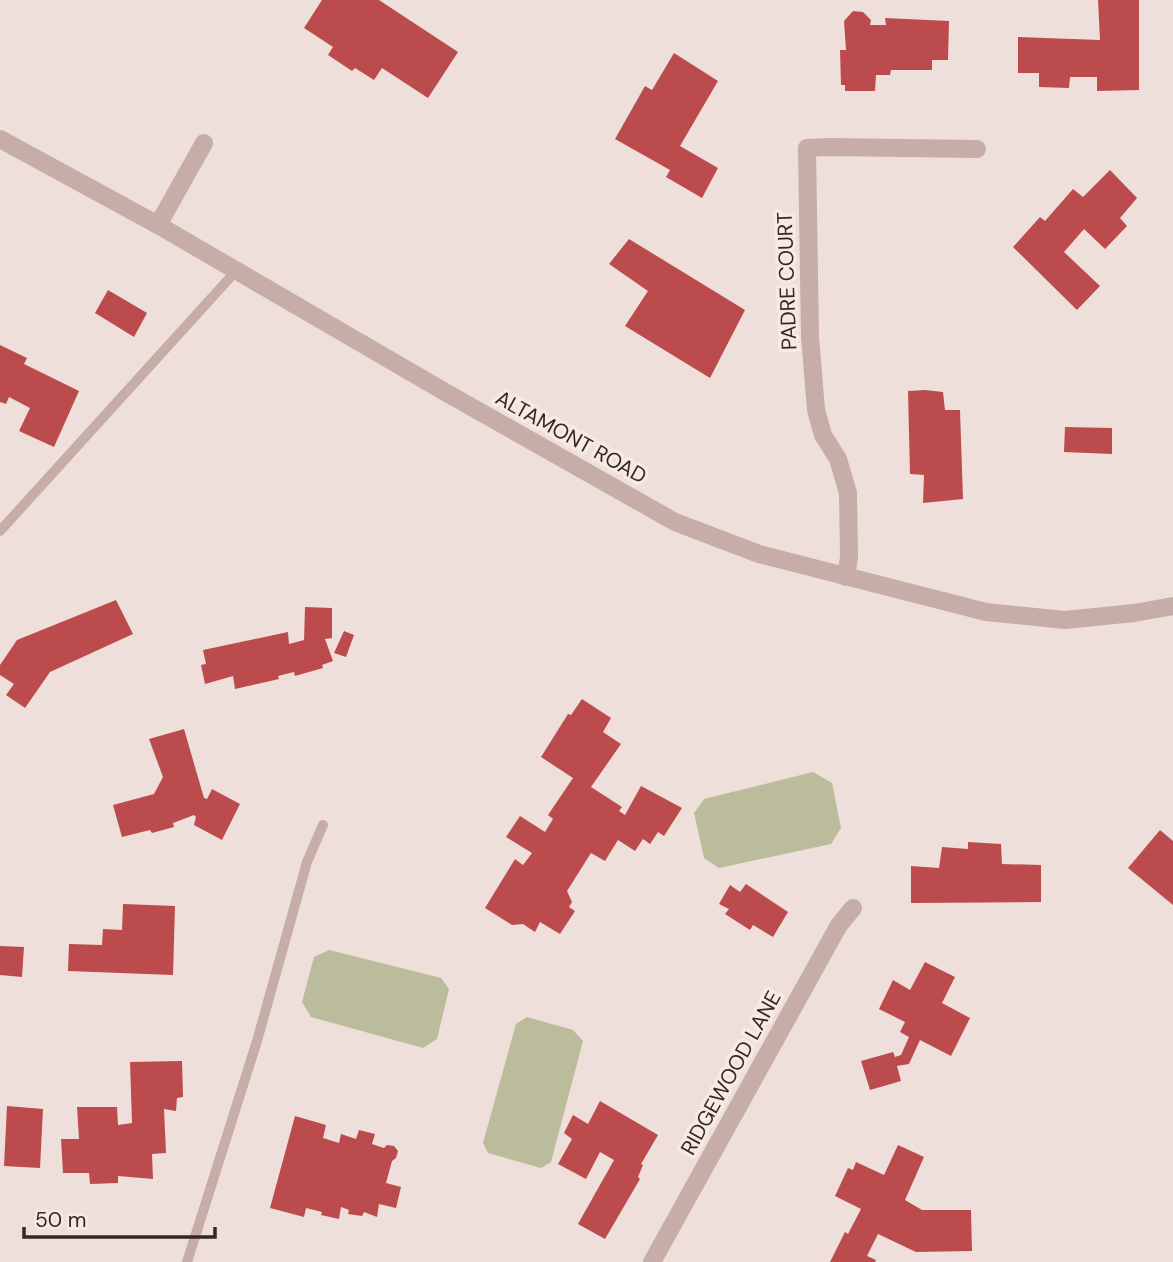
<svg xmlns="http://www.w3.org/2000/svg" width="1173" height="1262" font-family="'DM Sans',sans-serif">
<rect width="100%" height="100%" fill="#efdfda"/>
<g fill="#babc9b">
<polygon points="813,772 832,783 841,828 831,844 719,868 704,858 694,813 704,799"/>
<polygon points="329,950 441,978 449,989 437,1039 423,1048 311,1017 302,1002 314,957"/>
<polygon points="527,1017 573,1030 583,1041 551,1162 541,1168 488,1153 483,1143 516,1024"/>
</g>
<g fill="#bc4b4d">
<polygon points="322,0 379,0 458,52 428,98 382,68 374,80 355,68 352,71 328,55 333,47 304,28"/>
<polygon points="1098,0 1139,0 1139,90 1097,91 1097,77 1070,77 1069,88 1039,87 1039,73 1018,73 1018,37 1100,40"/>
<polygon points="853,11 863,12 871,20 870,25 886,25 885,18 949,21 948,60 932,60 932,70 891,70 890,75 876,75 875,91 845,91 845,85 841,85 840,50 846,50 844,21"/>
<polygon points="674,53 718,81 680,146 718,168 702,198 666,177 670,170 615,139 645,86 652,90"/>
<polygon points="1110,170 1137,198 1120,218 1127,226 1105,249 1084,229 1064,252 1100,286 1077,310 1013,247 1040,217 1045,221 1073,189 1083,197"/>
<polygon points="629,239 745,310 710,378 625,326 648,291 609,264"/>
<polygon points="108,290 147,313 134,337 95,313"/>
<polygon points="0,345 27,358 24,364 79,391 54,447 19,431 30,408 9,397 6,404 0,402"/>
<polygon points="925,390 943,392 945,410 960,410 963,499 923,503 924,475 910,474 908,391"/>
<polygon points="1065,427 1112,428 1112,454 1064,452"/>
<polygon points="116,600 133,634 50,672 25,708 6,695 14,684 0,675 0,665 17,640"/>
<polygon points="305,607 332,608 332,638 325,639 333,661 322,665 323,668 295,676 294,672 278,676 279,679 235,689 233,676 205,684 201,665 206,664 203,650 288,632 289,644 304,640"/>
<polygon points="344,631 354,635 346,657 334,653"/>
<polygon points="582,699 611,718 603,732 621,744 591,787 622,807 619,811 625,815 641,786 682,808 664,836 658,832 650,844 643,839 635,851 618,840 605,861 591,853 567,891 572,902 569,907 575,911 560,934 540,922 535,932 523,924 512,925 485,908 515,859 523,865 532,853 506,837 520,816 545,832 553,819 548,815 573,778 541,757 568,714 571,715"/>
<polygon points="184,729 204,798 207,799 212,789 240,804 222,840 194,825 196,817 194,815 173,823 174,827 152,833 150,830 122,837 113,805 154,794 163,777 149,739"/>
<polygon points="1160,830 1173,841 1173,905 1128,868"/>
<polygon points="968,842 1001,844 1002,864 1041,865 1041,902 911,903 911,866 939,868 942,847 968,849"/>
<polygon points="746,884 788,912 773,937 753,925 750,930 725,914 729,909 719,904 730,885 740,892"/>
<polygon points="123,904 175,906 173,975 68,971 69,944 102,945 103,929 122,930"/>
<polygon points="0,946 24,947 22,977 0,975"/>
<polygon points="925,962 955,977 942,1003 970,1018 951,1056 920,1040 909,1064 897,1066 901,1081 870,1090 861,1061 893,1052 895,1057 901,1055 909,1037 900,1032 905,1022 879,1009 893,980 910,990"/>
<polygon points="182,1061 183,1097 177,1098 176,1111 164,1109 166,1153 152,1154 153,1179 118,1176 118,1183 90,1184 89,1173 63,1173 61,1139 79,1139 77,1107 117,1107 118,1125 132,1123 130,1062"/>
<polygon points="600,1101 658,1135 641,1164 643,1165 638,1177 640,1179 605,1239 578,1224 614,1160 600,1152 586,1179 558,1164 572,1139 564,1133 573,1115 588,1124"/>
<polygon points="7,1106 43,1109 40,1168 4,1166"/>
<polygon points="295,1116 326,1125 323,1138 339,1143 341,1134 356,1139 359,1130 375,1134 372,1144 384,1148 387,1145 394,1146 398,1151 396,1158 392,1161 386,1183 401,1187 396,1208 379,1204 377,1217 364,1212 362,1216 348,1214 349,1210 341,1207 339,1219 321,1215 322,1212 306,1208 304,1217 270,1208"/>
<polygon points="898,1145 924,1157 905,1200 922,1210 971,1210 972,1251 916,1252 878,1234 867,1256 876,1260 875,1262 830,1262 845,1232 848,1234 861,1209 835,1196 848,1168 853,1170 856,1162 884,1175"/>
</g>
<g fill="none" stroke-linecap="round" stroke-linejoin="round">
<g stroke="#c6ada7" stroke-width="10">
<polyline points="0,531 236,271"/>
<polyline points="187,1262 257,1041 307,862 323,825"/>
</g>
<g stroke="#c6ada7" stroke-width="18">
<polyline points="0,139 158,225 445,392 675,522 759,554 986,612 1065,620 1134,613 1173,606"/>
<polyline points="158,225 204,143"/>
<polyline points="846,577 849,557 848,493 838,459 823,435 816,410 810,337 807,148 828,147 977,149"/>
<polyline points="652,1262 839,925 853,908"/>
</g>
</g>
<g text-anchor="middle" stroke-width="7" stroke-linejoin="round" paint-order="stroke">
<g font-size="21" fill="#332727" stroke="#f7eae5">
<text transform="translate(787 281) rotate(-92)" y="7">PADRE COURT</text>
<text transform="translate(571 437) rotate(29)" y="7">ALTAMONT ROAD</text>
<text transform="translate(731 1073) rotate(-61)" y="7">RIDGEWOOD LANE</text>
</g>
</g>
<path d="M24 1227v10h191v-10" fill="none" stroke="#332727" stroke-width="3.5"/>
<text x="35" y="1227" font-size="21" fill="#332727" stroke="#f7eae5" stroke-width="5" paint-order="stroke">50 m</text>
</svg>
